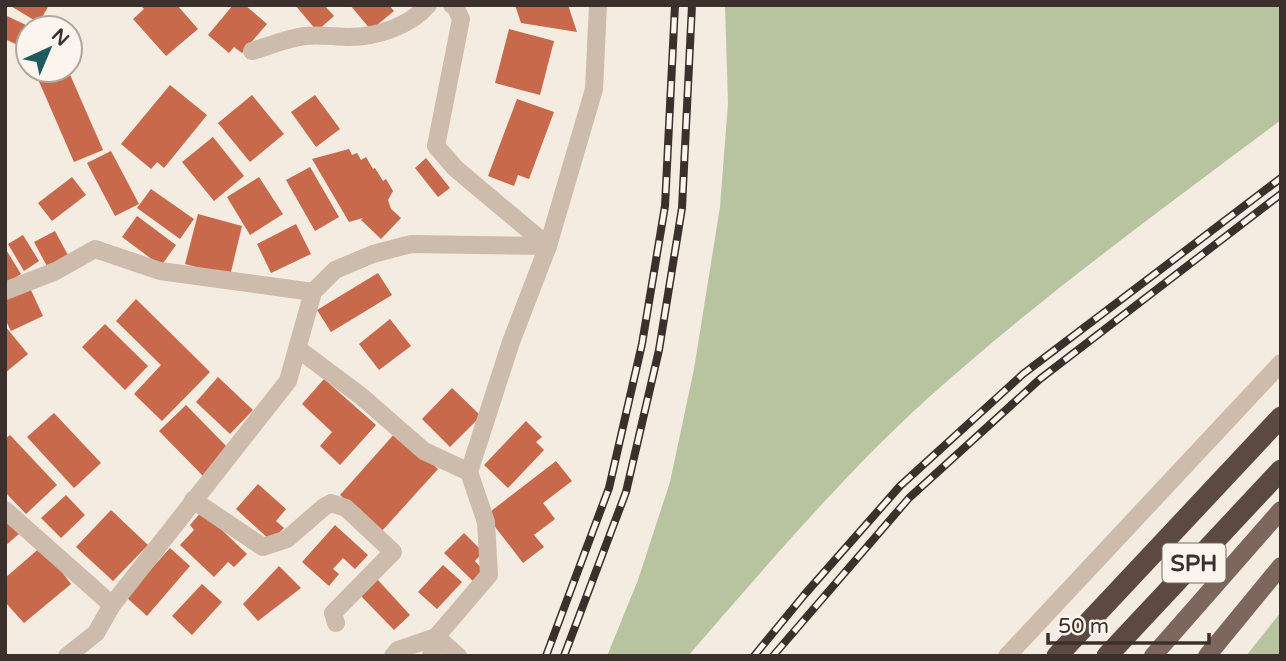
<svg xmlns="http://www.w3.org/2000/svg" width="1286" height="661" font-family="'Varela Round',sans-serif">
<rect width="100%" height="100%" fill="#f4ebe1"/>
<g fill="#b8c4a0">
<path d="M725 5H1281V120C1161 210 1038 299 927 399 840 478 765 568 688 656H607L638 580 670 482 694 369 720 207 728 103Z"/>
<polygon points="1281,612 1281,656 1246,656"/>
</g>
<g fill="#c8694b">
<polygon points="9,5 49,5 39,23"/>
<polygon points="140,5 177,5 198,29 166,56 133,19 144,9"/>
<polygon points="233,5 245,5 267,24 242,53 234,47 229,53 208,35"/>
<polygon points="295,5 324,5 334,16 317,31"/>
<polygon points="350,5 389,5 394,11 371,30"/>
<polygon points="515,5 568,5 577,32 521,23"/>
<polygon points="5,15 28,26 26,49 5,39"/>
<polygon points="509,29 554,41 540,95 495,83"/>
<polygon points="34,70 68,70 103,150 74,162"/>
<polygon points="170,85 207,115 164,168 157,162 151,169 121,144"/>
<polygon points="252,95 284,134 250,162 218,123"/>
<polygon points="315,95 340,129 316,147 291,112"/>
<polygon points="517,99 554,112 529,179 518,175 514,186 488,176"/>
<polygon points="213,137 244,176 214,201 182,162"/>
<polygon points="349,149 352,155 357,153 361,160 366,157 373,169 375,168 383,181 386,179 393,191 388,200 391,209 401,218 381,239 361,220 363,218 349,222 312,159"/>
<polygon points="111,151 139,204 115,216 87,163"/>
<polygon points="426,158 450,188 438,197 415,168"/>
<polygon points="310,167 339,217 315,231 286,180"/>
<polygon points="72,177 86,195 52,221 38,203"/>
<polygon points="259,177 283,214 250,235 227,197"/>
<polygon points="151,189 194,219 180,239 137,208"/>
<polygon points="198,214 242,226 230,276 185,264"/>
<polygon points="137,216 176,245 161,266 122,237"/>
<polygon points="296,224 311,254 271,273 257,244"/>
<polygon points="55,231 69,257 48,268 34,242"/>
<polygon points="23,235 39,261 24,271 8,244"/>
<polygon points="5,248 21,274 5,284"/>
<polygon points="378,273 392,295 331,332 317,310"/>
<polygon points="30,288 43,316 11,331 5,319 5,300"/>
<polygon points="136,299 210,372 162,421 134,394 161,365 116,321"/>
<polygon points="390,319 411,346 379,370 359,344"/>
<polygon points="105,324 148,366 125,390 82,347"/>
<polygon points="5,326 28,354 5,373"/>
<polygon points="218,377 253,410 230,434 196,402"/>
<polygon points="324,379 376,425 340,465 320,446 332,432 302,404"/>
<polygon points="452,388 481,416 450,447 422,419"/>
<polygon points="186,405 230,450 203,476 159,431"/>
<polygon points="54,413 101,463 74,488 27,437"/>
<polygon points="526,421 542,437 536,442 544,450 508,488 484,465"/>
<polygon points="396,432 438,469 381,532 340,495"/>
<polygon points="10,435 57,485 26,514 5,492 5,439"/>
<polygon points="556,461 572,481 543,503 555,519 534,535 544,547 523,563 486,515"/>
<polygon points="258,484 286,509 276,521 284,528 271,541 236,509"/>
<polygon points="66,495 85,515 61,538 41,518"/>
<polygon points="111,510 148,545 113,581 76,547"/>
<polygon points="202,511 247,554 234,567 228,562 214,577 180,545 194,530 190,525"/>
<polygon points="5,515 20,533 5,546"/>
<polygon points="335,525 368,555 355,569 343,558 333,569 339,574 329,586 302,562"/>
<polygon points="464,533 483,552 475,561 483,570 473,581 444,553"/>
<polygon points="42,546 71,584 24,623 5,602 5,578"/>
<polygon points="170,548 190,566 147,616 126,597"/>
<polygon points="443,565 462,582 437,609 418,592"/>
<polygon points="279,566 301,588 258,621 243,604"/>
<polygon points="377,579 410,615 394,630 360,595"/>
<polygon points="202,584 222,602 192,635 172,616"/>
</g>
<g fill="none" stroke-linecap="round" stroke-linejoin="round">
<g stroke="#cdbbac" stroke-width="18">
<polyline points="452,5 455,6 461,19 436,146 455,168 548,246"/>
<path d="M252 51C269 46 288 38 305 36 320 34 334 37 349 37 377 37 410 26 428 5"/>
<polyline points="5,291 56,271 95,249 160,271 313,292"/>
<polyline points="298,349 361,396 424,451 469,472"/>
<polyline points="193,500 263,547 287,539 324,507 331,503 346,508 393,552 333,613 336,623"/>
<polyline points="5,510 112,605"/>
<polyline points="436,637 458,656"/>
<polyline points="67,656 96,633 112,605 288,381 313,292 335,270 373,254 411,244 548,246"/>
<polyline points="393,656 398,650 436,637"/>
<polyline points="431,656 436,637 489,575 486,522 469,472 511,342 548,246 594,89 598,5"/>
<polyline points="1007,656 1281,363"/>
</g>
<g stroke="#7d675c" stroke-width="18">
<polyline points="1153,656 1281,510"/>
<polyline points="1207,656 1281,566"/>
</g>
<g stroke="#5c4a42" stroke-width="21">
<polyline points="1057,656 1281,417"/>
<polyline points="1107,656 1281,470"/>
</g>
<defs>
<g id="rail">
<polyline points="546,656 609,488 642,344 665,206 675,5"/>
<polyline points="564,656 626,492 659,350 682,208 692,5"/>
<polyline points="754,656 805,594 900,486 1023,374 1281,178"/>
<polyline points="773,656 909,498 1040,379 1281,194"/>
</g>
</defs>
<use href="#rail" stroke="#3b302b" stroke-width="8"/>
<use href="#rail" stroke="#fbf5ee" stroke-width="5" stroke-dasharray="16" stroke-linecap="butt"/>
</g>
<g text-anchor="middle" stroke-width="5" stroke-linejoin="round" paint-order="stroke">
<rect fill="#fbf5ee" stroke="#756b66" stroke-width="2" x="1162.5" y="543.5" width="63" height="39" rx="5"/>
<g font-size="23" font-weight="bold" fill="#3b302b">
<text x="1194" y="571">SPH</text>
</g>
</g>
<rect width="1286" height="661" fill="none" stroke="#3b302b" stroke-width="14"/>
<g transform="translate(49 49) rotate(44)"><circle r="33" fill="#fbf5ee" stroke="#aea6a0" stroke-width="2"/>
<path d="M0-5L12 26L0 18L-12 26Z" fill="#1f5a5e"/>
<text y="-10" font-size="19" font-weight="bold" text-anchor="middle" fill="#3b302b">N</text>
</g>
<path d="M1048 633v10h161v-10" fill="none" stroke="#3b302b" stroke-width="3.5"/>
<text x="1058" y="633" font-size="21" fill="#3b302b" stroke="#fbf5ee" stroke-width="5" paint-order="stroke">50 m</text>
</svg>
